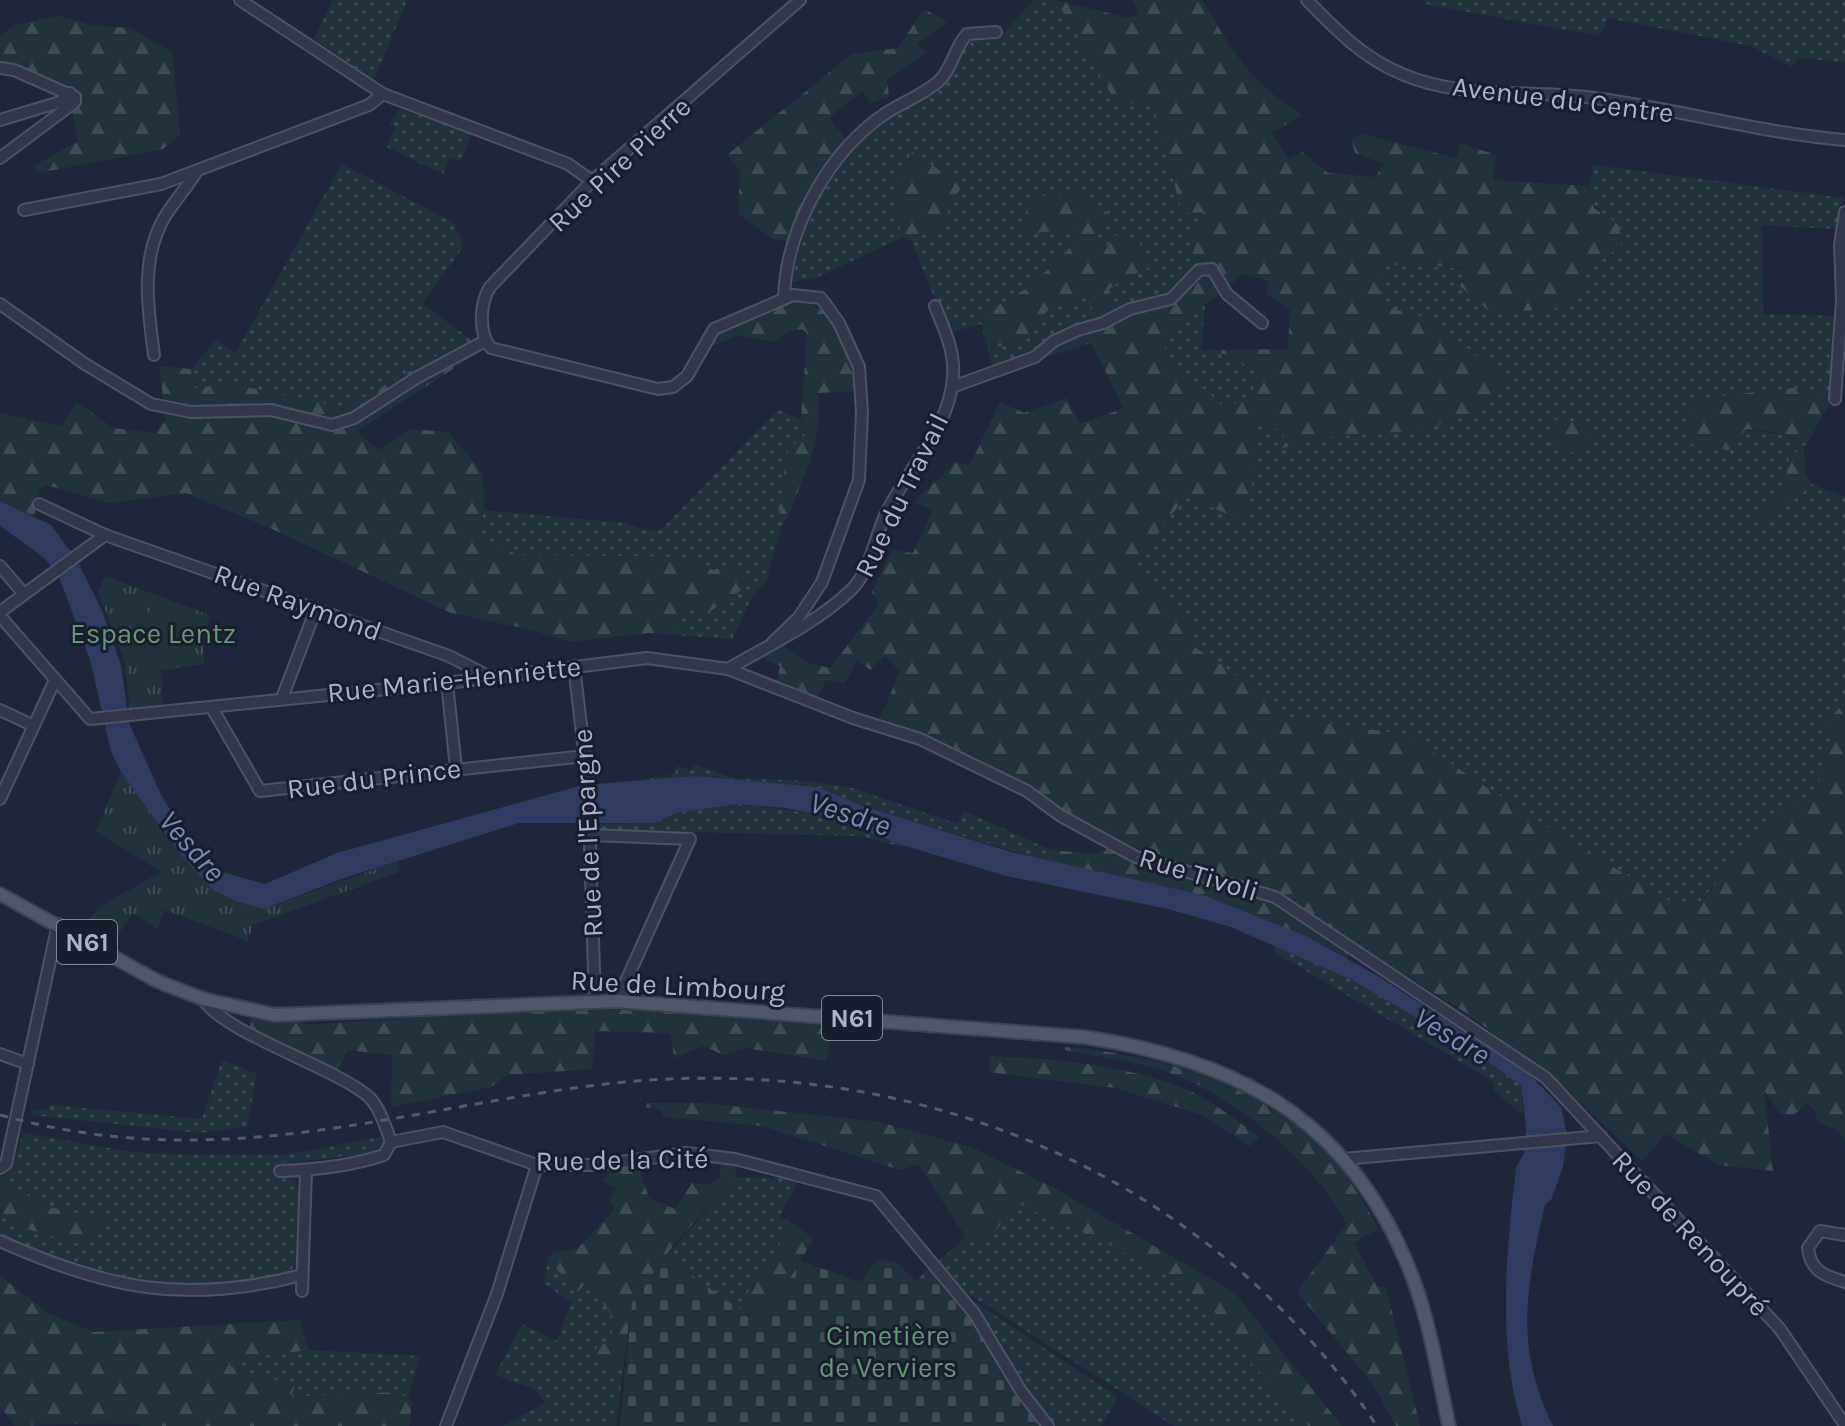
<svg xmlns="http://www.w3.org/2000/svg" width="1845" height="1426" font-family="Karla,sans-serif">
<defs>
<pattern id="grass-dots" width="8" height="8" patternUnits="userSpaceOnUse" patternTransform="scale(2)"><rect width="8" height="8" fill="#21333a"/><path d="M2 2h.1M6 6h.1" fill="none" stroke="#3f4e55" stroke-width="1.8" stroke-linecap="round"/></pattern>
<pattern id="forest-firs" width="22" height="20" patternUnits="userSpaceOnUse" patternTransform="scale(2)"><rect width="22" height="20" fill="#21333a"/><path d="M5 1l3.5 6h-7zM16 11l3.5 6h-7z" fill="#3f4e55"/></pattern>
<pattern id="cemetery-stones" width="16" height="16" patternUnits="userSpaceOnUse" patternTransform="scale(2)"><rect width="16" height="16" fill="#21333a"/><path d="M2 7V4a2 2 0 0 1 4 0v3zM10 15v-3a2 2 0 0 1 4 0v3z" fill="#3f4e55"/></pattern>
<pattern id="park-tufts" width="24" height="20" patternUnits="userSpaceOnUse" patternTransform="scale(2)"><rect width="24" height="20" fill="#21333a"/><path d="M3 7l-1-3M5 7V3M7 7l1-3M15 17l-1-3M17 17v-4M19 17l1-3" fill="none" stroke="#3f4e55"/></pattern>
</defs>
<rect width="100%" height="100%" fill="#1f2639"/>
<g fill="url(#grass-dots)">
<polygon points="333,0 407,0 374,80 314,39"/>
<polygon points="1034,0 1056,0 1117,104 1153,102 1182,213 1208,211 1208,264 1164,294 1117,305 1106,291 1121,280 1151,266 1094,249 1095,232 1107,213 1087,194 1035,196 1022,235 1076,228 1076,242 1031,286 992,309 981,324 948,333 912,242 941,225 896,213 903,237 818,277 791,282 809,213 832,171 872,126 929,92 967,38 1005,31"/>
<polygon points="1421,0 1845,0 1845,62 1798,58 1792,67 1750,46 1608,18 1600,36 1429,5"/>
<polygon points="400,109 472,134 461,161 450,157 443,174 387,147 395,127 389,124"/>
<polygon points="342,164 454,223 463,247 422,304 475,342 442,353 344,409 233,384 192,388 191,369 217,339 235,354"/>
<path d="M1594 165 1844 198 1835 229 1762 225 1763 314 1838 316 1831 400 1812 390 1693 400 1687 443C1739 430 1755 424 1807 444L1789 457 1785 487 1763 513 1750 540 1812 484 1845 497V701L1826 723 1835 734 1825 748 1818 792 1778 811 1697 905 1674 904 1546 826 1407 735 1285 716 1259 691 1193 646 1136 565 1185 495 1248 523 1258 419 1284 433 1282 449 1310 438 1418 430 1511 384 1433 320 1394 309 1380 294 1382 265 1587 273 1621 244 1619 225C1591 206 1584 199 1594 165Z"/>
<polygon points="1084,298 1096,314 1044,342 1045,357 994,375 988,349 1027,340 1047,311"/>
<polygon points="1205,304 1201,350 1222,350 1221,356 1257,369 1252,396 1225,408 1165,354 1164,337"/>
<polygon points="778,410 801,420 807,433 779,513 788,517 780,530 766,582 752,597 732,639 676,635 681,608 750,585 735,562 713,570 679,557 518,555 479,537 484,510 625,523 645,530 661,530"/>
<polygon points="694,764 732,778 806,781 852,788 958,824 964,811 1051,850 1043,860 860,805 818,787 696,776 614,785 675,774 677,766 692,771"/>
<path d="M738 804C796 809 855 819 907 848L859 836 596 830V824L654 823 676 813Z"/>
<path d="M1275 945C1362 980 1445 1032 1521 1085L1523 1115 1493 1090 1495 1084 1488 1078 1274 952Z"/>
<polygon points="222,1060 257,1074 247,1126 199,1133 32,1115 34,1110 48,1110 50,1105 202,1119"/>
<path d="M23 1133 132 1152 186 1155H286L380 1137 383 1143 370 1153 277 1164V1174L294 1180C304 1194 303 1260 290 1272 187 1301 95 1276 0 1234V1214L28 1229 110 1220 40 1205 3 1177 13 1166Z"/>
<polygon points="736,1177 800,1179 779,1216 793,1224 738,1308 666,1257"/>
<path d="M1018 1204C1078 1232 1218 1284 1239 1349L1308 1426H1174L963 1290 939 1261 966 1237 983 1244Z"/>
<polygon points="548,1260 578,1292 586,1281 614,1318 610,1373 623,1367 616,1426 503,1426 545,1403 535,1389 495,1375 522,1324 557,1341 571,1303 544,1283"/>
<polygon points="967,1297 1118,1397 1101,1426 1053,1426 1025,1390"/>
<polygon points="308,1350 420,1356 408,1398 397,1392 292,1397 294,1386 229,1366 230,1360"/>
</g>
<g fill="url(#forest-firs)" fill-rule="evenodd">
<path d="M1056 0 1128 18 1138 14 1133 0H1202C1234 53 1249 82 1302 115L1272 133 1289 159 1302 152 1328 173 1375 177 1384 164 1355 153 1351 139 1362 134 1456 158 1461 143 1496 155 1493 180 1588 186 1594 208 1619 225 1621 245 1587 273 1576 299 1551 310 1489 311 1460 286 1466 267 1382 265 1380 294 1394 309 1433 320 1511 384C1484 406 1453 425 1417 430 1370 436 1326 432 1281 449L1284 433 1258 419 1248 523 1185 496 1136 565 1192 627 1193 646 1260 691 1285 716 1407 735 1546 826 1674 904 1698 905 1778 811 1817 792 1825 748 1835 734 1826 723 1845 701V1142L1838 1130 1819 1123 1813 1108 1806 1104 1794 1115 1780 1114 1764 1090 1773 1171 1719 1165 1666 1134 1642 1161 1561 1084 1468 1014 1362 948 1346 958 1306 936 1203 895 1043 860 1051 850 1095 854 1106 849C1045 786 962 747 880 719L900 671 885 656 870 670 857 660 845 683 826 680 817 699 777 682 780 666 762 658 781 644 808 663 830 668 879 604 872 592 892 550 913 553 933 510 914 502 956 462 970 465 1000 402 1024 413 1067 398 1080 424 1124 408 1091 343 1045 357 1044 343 1096 314 1084 298 1047 311 1027 340 988 349 981 324 992 309 1031 286 1076 242 1075 228 1022 235 1020 226 1035 196 1086 194 1107 213 1095 232V249H1104L1115 235 1138 240 1152 266 1121 280 1107 291 1117 304 1164 294 1208 265 1194 260 1190 233 1207 212 1182 213 1153 103 1117 104ZM1243 274 1269 281 1266 294 1290 310 1288 349 1222 350 1221 356 1257 369 1252 396 1225 408 1165 354 1164 338Z"/>
<polygon points="924,9 947,22 917,44 926,53 887,79 889,97 871,103 862,91 829,118 847,142 792,243 773,239 738,214 740,171 727,155 852,54 898,48"/>
<polygon points="60,16 91,25 130,28 172,52 180,135 163,149 38,173 33,166 78,142 70,98 13,75 0,75 0,36 14,25"/>
<path d="M912 152 962 185 941 225 912 242 903 237C892 200 891 184 912 152Z"/>
<path d="M789 301C839 302 852 348 857 391L817 393C825 438 803 476 788 517L779 513 787 452 807 433 801 420 807 333 802 329 786 332 776 342 737 336 706 348 718 330Z"/>
<polygon points="475,342 481,351 357,431 378,450 412,429 448,432 483,473 484,510 479,537 518,555 679,557 713,570 735,562 750,584 706,614 681,608 676,635 649,633 569,642 528,629 451,613 270,528 185,493 109,503 46,485 40,489 34,516 0,501 0,413 62,426 77,402 113,428 155,433 166,420 159,366 191,369 193,388 233,384 344,408 442,353"/>
<polygon points="1795,388 1812,390 1831,400 1807,444 1775,432 1746,429 1728,450 1687,443 1693,399"/>
<polygon points="1553,420 1597,423 1580,455 1550,445"/>
<polygon points="1804,447 1805,473 1812,484 1749,542 1763,513 1785,487 1789,457"/>
<path d="M625 1010C695 1012 764 1021 834 1024L826 1061 746 1048 724 1055 703 1046 674 1058 671 1033 595 1031 592 1069 507 1075 491 1087 391 1107 392 1055 348 1050 335 1072 250 1028V1019L320 1024 505 1011Z"/>
<path d="M1065 1047C1165 1055 1271 1086 1339 1167 1354 1185 1366 1208 1379 1228L1354 1243 1377 1286 1386 1287 1420 1426H1396L1372 1383 1297 1292 1347 1224C1314 1161 1229 1091 1162 1070 1131 1060 1097 1057 1065 1050Z"/>
<path d="M990 1056C1054 1059 1119 1064 1180 1087 1209 1098 1235 1119 1259 1137L1250 1146 1202 1115 1115 1088 989 1072Z"/>
<path d="M647 1103H705L880 1122 973 1148 1054 1188 1234 1292 1342 1426H1308L1239 1349C1219 1284 1078 1232 1019 1204L983 1244 966 1237 918 1164 900 1170 762 1126 664 1117 661 1110 646 1107Z"/>
<polygon points="722,1161 736,1166 736,1177 676,1242 632,1303 623,1367 610,1373 591,1357 599,1343 610,1345 614,1318 586,1282 578,1292 548,1260 552,1253 578,1248 615,1209 608,1200 617,1188 602,1181 615,1166 638,1166 649,1198 675,1209 692,1183 709,1184 719,1178"/>
<polygon points="0,1175 40,1205 110,1220 101,1234 81,1245 28,1229 0,1214"/>
<polygon points="793,1224 814,1239 760,1324 738,1308"/>
<path d="M0 1276 50 1314 93 1332 300 1320 308 1350 231 1360 230 1366 294 1386 292 1397 397 1392 412 1401 409 1426H141C132 1420 35 1426 15 1426L0 1406Z"/>
</g>
<polygon fill="url(#cemetery-stones)" points="666,1257 760,1324 801,1261 860,1282 878,1259 899,1263 915,1282 931,1267 970,1313 1044,1426 620,1426 632,1303"/>
<g fill="url(#park-tufts)">
<polygon points="105,576 210,615 203,647 204,664 161,670 163,707 130,709 125,662 98,591"/>
<polygon points="121,772 183,859 212,889 235,901 264,909 398,861 399,872 253,925 248,941 165,910 157,928 133,913 108,949 80,932 99,907 161,872 96,831"/>
</g>
<g fill="#21333a">
<polygon points="153,601 203,618 193,646 144,626"/>
<polygon points="141,632 178,647 171,666 134,651"/>
</g>
<path fill="#2f3c5f" d="M0 501 51 525 77 560 103 613 121 665 129 723 162 797 188 836 222 872 265 884 337 853 583 785 696 776 818 787 860 805 1011 852 1203 895 1306 936 1378 976 1528 1073 1561 1107 1567 1134 1563 1167 1551 1200 1545 1205C1526 1287 1514 1346 1553 1426H1522C1497 1343 1506 1254 1516 1169 1517 1163 1522 1159 1524 1153 1529 1133 1523 1105 1521 1085L1465 1046 1352 980 1231 927 1168 909 1006 876 899 844 833 818 785 808 738 804 676 813 654 823H519L341 879 264 909 235 901 212 889 183 858 121 772 111 752 91 663 58 574 43 557 0 526Z"/>
<g fill="none" stroke-linecap="round" stroke-linejoin="round">
<defs>
<g id="minor">
<polyline points="240,0 383,94 568,164 592,181"/>
<path d="M1307 0C1336 30 1363 58 1402 74 1462 100 1530 89 1594 98 1678 109 1760 133 1845 140"/>
<polyline points="0,68 14,70 75,97 75,102 0,158"/>
<polyline points="0,120 60,102 70,93"/>
<polyline points="24,210 161,184 369,105 383,94"/>
<polyline points="1845,212 1840,245 1842,300 1845,303"/>
<path d="M784 298C786 229 828 152 886 113 903 102 923 95 939 81 952 69 954 48 967 34L996 32"/>
<polyline points="0,304 85,364 151,404 191,412 271,410 332,425 354,418 416,378 485,341"/>
<path d="M154 355C148 309 140 260 164 218 174 201 187 188 197 171"/>
<polyline points="952,387 1035,357 1054,341 1078,330 1103,323 1130,309 1171,299 1199,270 1212,269 1227,294 1262,323"/>
<polyline points="1835,399 1842,300"/>
<polyline points="39,504 105,535 449,656 488,676"/>
<polyline points="0,566 23,593"/>
<polyline points="0,612 105,535"/>
<polyline points="0,616 90,719 447,683 647,658 728,669 853,718 920,739 1027,791 1061,816 1136,857 1275,897 1546,1078 1780,1329 1845,1425"/>
<path d="M772 643 799 617 822 582 859 480 862 412 859 367 839 323 821 298 793 295 714 329 687 376 673 387 658 389 491 348C478 333 480 303 490 287L592 181 800 0"/>
<polyline points="574,666 588,784 595,1001"/>
<path d="M728 669C769 645 817 623 851 590 869 573 874 541 884 518 903 473 951 428 953 376 955 351 944 329 935 306"/>
<polyline points="447,683 456,768"/>
<polyline points="282,698 316,609"/>
<polyline points="212,708 260,791 585,756"/>
<polyline points="0,710 34,726"/>
<polyline points="0,799 55,680"/>
<polyline points="591,835 690,839 617,1001"/>
<path d="M203 999C223 1033 335 1067 369 1097 380 1108 386 1128 391 1142L443 1132 537 1165H599L686 1153 735 1159 876 1196 974 1313 1021 1391 1048 1426"/>
<polyline points="0,1054 28,1064"/>
<polyline points="1343,1159 1601,1136"/>
<polyline points="0,1168 6,1164 58,924"/>
<path d="M280 1171C314 1170 351 1166 384 1155L391 1142"/>
<path d="M1845 1235 1820 1231 1808 1248C1810 1271 1825 1276 1845 1282"/>
<path d="M0 1241C107 1289 186 1305 302 1275"/>
<polyline points="302,1291 306,1170"/>
<polyline points="446,1426 497,1294 537,1165"/>
</g>
<path id="major" d="M0 894 157 981 203 999 275 1015 617 1001 1084 1037C1244 1061 1356 1123 1415 1284 1431 1329 1439 1379 1449 1426"/>
</defs>
<use href="#minor" stroke="#4d5364" stroke-width="14"/>
<use href="#major" stroke="#3c4253" stroke-width="16"/>
<use href="#minor" stroke="#323849" stroke-width="10"/>
<use href="#major" stroke="#505769" stroke-width="12"/>
<path stroke="#545c71" stroke-width="3" stroke-dasharray="8 8" stroke-linecap="butt" d="M0 1115C213 1174 380 1114 589 1086 899 1045 1202 1165 1377 1426"/>
</g>
<g text-anchor="middle" stroke-width="6" stroke-linejoin="round" paint-order="stroke">
<g fill="#181e2d" stroke="#808698" stroke-width="2">
<rect x="57" y="920" width="60" height="44" rx="6"/>
<rect x="822" y="996" width="60" height="44" rx="6"/>
</g>
<g font-size="26" font-weight="bold" fill="#adb3c6">
<text x="87" y="951">N61</text>
<text x="852" y="1027">N61</text>
</g>
<g font-size="28" fill="#adb3c6" stroke="#181e2d">
<text transform="translate(1563 99) rotate(7)" y="10">Avenue du Centre</text>
<text transform="translate(619 164) rotate(-43)" y="10">Rue Pire Pierre</text>
<text transform="translate(901 495) rotate(-64)" y="10">Rue du Travail</text>
<text transform="translate(298 602) rotate(20)" y="10">Rue Raymond</text>
<text transform="translate(454 679) rotate(-6)" y="10">Rue Marie-Henriette</text>
<text transform="translate(374 778) rotate(-7)" y="10">Rue du Prince</text>
<text transform="translate(587 833) rotate(-93)" y="10">Rue de l'Epargne</text>
<text transform="translate(1199 874) rotate(17)" y="10">Rue Tivoli</text>
<text transform="translate(678 985) rotate(3)" y="10">Rue de Limbourg</text>
<text transform="translate(622 1159) rotate(-1)" y="10">Rue de la Cité</text>
<text transform="translate(1691 1233) rotate(47)" y="10">Rue de Renoupré</text>
</g>
<g font-size="28" fill="#639877" stroke="#181e2d">
<text x="153" y="643">Espace Lentz</text>
<text x="888" y="1345">Cimetière<tspan x="888" dy="32">de Verviers</tspan></text>
</g>
<g font-size="30" font-style="italic" fill="#7a8bb5" stroke="#181e2d">
<text transform="translate(850 814) rotate(18)" y="10">Vesdre</text>
<text transform="translate(192 846) rotate(49)" y="10">Vesdre</text>
<text transform="translate(1452 1036) rotate(31)" y="10">Vesdre</text>
</g>
</g>
</svg>
